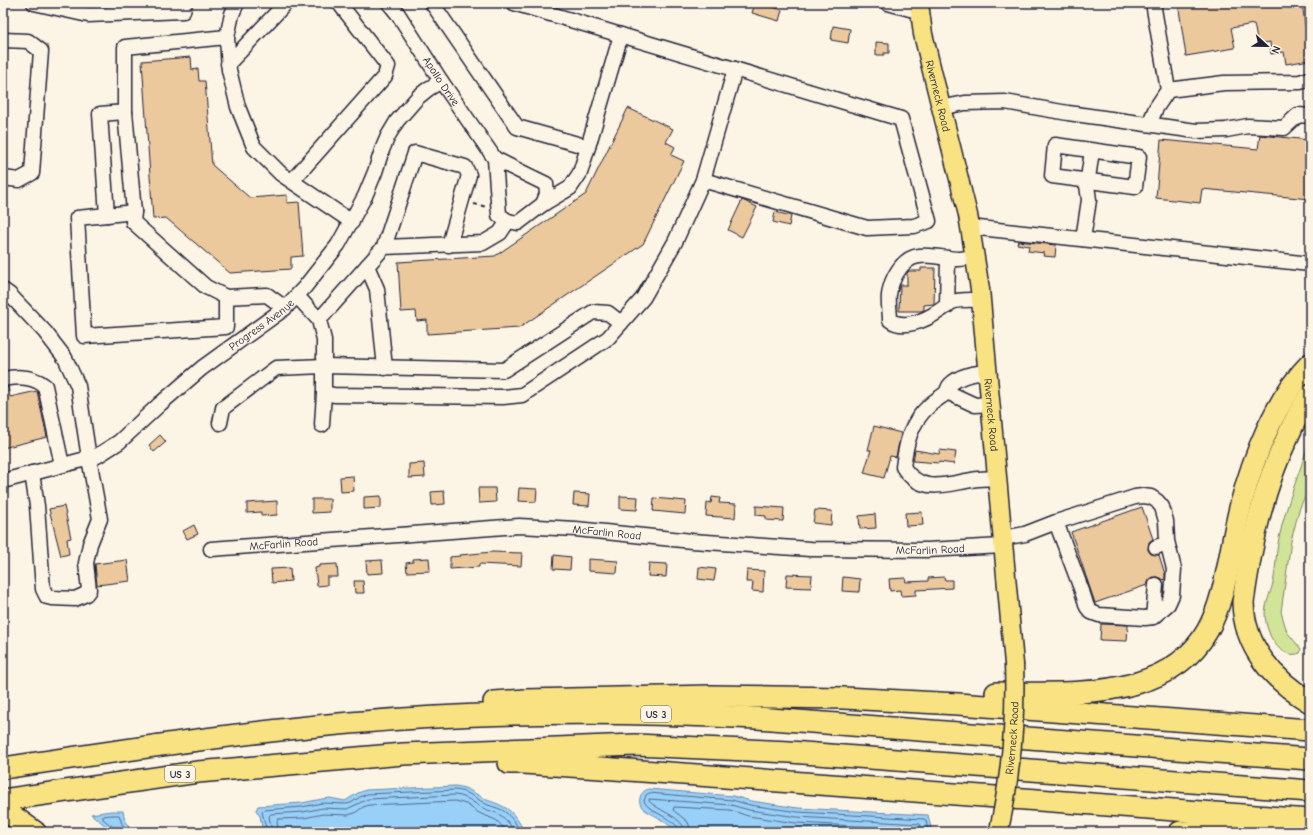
<svg xmlns="http://www.w3.org/2000/svg" width="1313" height="835" font-family="'Comic Neue',sans-serif">
<rect width="100%" height="100%" fill="#fcf5e5"/>
<filter id="ink" filterUnits="userSpaceOnUse"><feTurbulence type="fractalNoise" baseFrequency=".025" numOctaves="2"/><feDisplacementMap in="SourceGraphic" scale="8" xChannelSelector="R" yChannelSelector="G"/><feConvolveMatrix kernelMatrix="1 2 1 2 8 2 1 2 1" color-interpolation-filters="sRGB"/></filter>
<g filter="url(#ink)">
<path fill="#d2e498" stroke="#7a836a" d="M1310 439V474L1305 496 1299 510 1291 541 1281 612 1287 632 1301 649 1300 653C1292 656 1287 654 1280 649 1271 642 1265 625 1265 613 1266 601 1272 590 1274 578 1276 565 1276 551 1279 538 1286 505 1300 472 1310 439Z"/>
<g fill="#99d0f8" stroke="#698aac">
<path d="M455 786C468 787 475 794 487 800 492 802 497 803 502 806 512 810 520 822 524 832H263L260 816 256 810 258 806 302 803 322 799 330 798 345 801 358 793 366 790Z"/>
<path d="M648 789 733 796 751 801 798 808 928 815 932 832H678C672 828 667 823 660 819 653 813 637 810 640 798 641 793 644 791 648 789Z"/>
<polygon points="111,811 123,811 125,822 135,832 113,832 91,814"/>
</g>
<g fill="none" stroke-linecap="round" stroke-linejoin="round">
<g stroke="#526887" stroke-width="1">
<polyline points="115,832 114,828 103,819 103,816 111,815 119,815 122,824 129,832"/>
<path d="M267 832 262 812 264 810 302 807 322 803 346 804 351 803 360 797 367 794 455 790C467 791 474 797 484 803 489 806 496 807 502 810 509 814 517 824 520 832"/>
<path d="M272 832 269 816 271 814 303 812 323 808 347 809 368 799 455 795C467 796 473 803 483 808 489 811 496 812 500 815 506 819 512 826 514 832"/>
<polyline points="278,832 277,821 278,819 304,818 323,814 348,815 355,813 363,807 369,805 455,801 466,804 479,813 496,820 508,832"/>
<path d="M680 832C678 819 649 813 644 801L646 795 649 793 732 800 750 805 798 812 924 819 926 820 928 832"/>
<path d="M685 832C684 817 658 811 649 801V799L731 805 749 810 797 817 920 824 923 832"/>
<polyline points="691,832 688,822 673,810 674,807 730,810 748,816 796,823 915,829 917,832"/>
</g>
</g>
<g fill="#ecc89d" stroke="#22223b">
<polygon points="755,3 760,3 782,10 779,21 752,13"/>
<polygon points="1178,3 1302,3 1310,60 1286,64 1284,52 1271,54 1270,42 1258,44 1254,24 1231,28 1235,48 1186,56"/>
<polygon points="833,26 850,29 848,43 831,40"/>
<polygon points="876,42 889,43 889,53 884,53 884,55 876,55"/>
<polygon points="191,57 192,70 198,69 199,81 205,81 212,165 250,198 287,195 287,203 299,202 303,256 291,257 291,269 230,273 166,218 153,219 142,61"/>
<polygon points="628,108 673,129 666,142 675,147 671,155 684,161 643,244 519,328 427,334 427,320 417,321 416,311 401,312 398,262 495,256 586,194"/>
<polygon points="1260,135 1310,140 1310,199 1202,189 1200,203 1156,198 1161,140 1258,149"/>
<polygon points="742,200 757,207 742,237 728,230"/>
<polygon points="775,212 791,216 789,226 773,222"/>
<polygon points="1018,241 1056,245 1055,257 1043,256 1044,253 1028,251 1029,246 1017,244"/>
<polygon points="921,268 935,268 934,304 924,305 924,310 921,311 899,311 900,285 907,285 907,273 909,271 921,271"/>
<polygon points="3,387 8,387 10,397 37,391 47,437 3,448"/>
<polygon points="874,426 901,433 896,457 890,456 884,478 864,473 871,450 868,450"/>
<polygon points="160,435 166,442 154,452 149,445"/>
<polygon points="915,450 939,454 940,450 956,452 954,464 939,462 939,463 913,461"/>
<polygon points="424,463 425,477 409,478 409,464"/>
<polygon points="353,476 354,491 341,492 340,477"/>
<polygon points="478,488 495,488 496,502 479,503"/>
<polygon points="519,488 537,489 536,502 518,501"/>
<polygon points="444,491 445,504 432,505 431,492"/>
<polygon points="574,493 590,494 589,506 573,505"/>
<polygon points="381,496 381,508 364,509 364,497"/>
<polygon points="620,496 638,497 637,510 620,509"/>
<polygon points="712,497 720,498 719,503 736,504 735,518 706,516 707,502 711,503"/>
<polygon points="654,498 686,501 685,514 653,511"/>
<polygon points="312,499 330,499 330,512 312,513"/>
<polygon points="277,501 277,515 261,516 261,512 247,513 247,503"/>
<polygon points="64,506 71,538 67,539 69,554 61,556 49,509"/>
<polygon points="756,506 784,508 783,521 766,520 766,516 756,515"/>
<polygon points="1142,507 1153,539 1149,542 1148,550 1151,554 1159,555 1165,574 1165,579 1162,580 1157,577 1153,577 1149,580 1147,585 1095,603 1071,532"/>
<polygon points="815,510 832,511 831,525 813,523"/>
<polygon points="922,512 923,525 906,526 905,513"/>
<polygon points="875,514 876,528 860,529 859,516"/>
<polygon points="194,525 198,534 187,539 183,531"/>
<polygon points="492,552 522,553 521,566 479,564 479,567 450,569 450,557 460,556 460,555"/>
<polygon points="554,555 571,557 570,570 553,569"/>
<polygon points="429,558 430,571 407,572 406,563 413,562 413,559"/>
<polygon points="588,559 618,561 617,573 588,571"/>
<polygon points="127,560 130,581 97,585 95,564"/>
<polygon points="382,560 383,573 367,574 366,561"/>
<polygon points="649,563 667,564 666,577 648,576"/>
<polygon points="337,564 338,577 327,577 327,585 317,586 315,568 319,567 319,565"/>
<polygon points="699,567 716,569 714,581 698,579"/>
<polygon points="290,568 291,581 272,583 271,569"/>
<polygon points="747,570 764,571 763,592 752,591 753,582 746,582"/>
<polygon points="787,574 812,575 811,588 786,587"/>
<polygon points="843,577 860,579 859,592 842,591"/>
<polygon points="944,577 945,580 952,580 952,588 916,590 916,595 901,596 900,590 890,591 889,579 905,578 906,582 928,581 928,578"/>
<polygon points="354,581 363,581 364,593 355,593"/>
<polygon points="1101,624 1128,625 1127,641 1100,640"/>
</g>
<g fill="none" stroke-linecap="round" stroke-linejoin="round">
<defs>
<g id="minor">
<polyline points="34,3 88,15 183,11 185,3"/>
<polyline points="237,3 232,14 227,37 229,70 238,107 254,147 281,174 352,222"/>
<path id="s1" d="M389 3 398 14 441 81 495 159 546 184 547 194 543 204 518 223 508 221 499 215 495 159"/>
<polyline points="432,3 517,127 588,147"/>
<polyline points="888,3 921,12"/>
<polyline points="227,37 125,47 125,112 100,114 107,215 77,218 84,336 226,327 226,297 267,295 285,308"/>
<polyline points="3,40 28,41 41,51 32,173 19,180 3,178"/>
<polyline points="228,64 286,3"/>
<polyline points="1168,90 1224,83 1300,82 1310,79"/>
<polyline points="940,108 965,103 1005,102 1068,113 1196,131 1226,130 1248,126 1284,128 1298,115 1310,116"/>
<polyline points="125,112 134,212 133,222 206,287 226,297"/>
<polyline points="1149,124 1156,108 1168,90 1153,3"/>
<polygon points="1055,145 1139,157 1135,187 1052,176"/>
<polyline points="703,180 735,69"/>
<polyline points="292,181 385,76 388,66 339,3"/>
<polyline points="543,204 570,188 580,173 588,147 621,35"/>
<polyline points="107,215 134,212"/>
<polyline points="970,227 1310,264"/>
<polyline points="1083,239 1089,200 1087,185 1092,151"/>
<polyline points="384,247 483,243 500,233 508,221"/>
<path d="M974 255C970 257 964 259 959 259 946 259 932 254 919 256 902 258 891 279 889 295 888 303 890 312 890 320 904 330 926 320 939 311 944 308 948 304 952 302 959 299 974 300 981 300"/>
<polyline points="367,266 377,289 385,368"/>
<polyline points="3,290 10,295 45,332 65,358 78,386 89,458 100,519 90,544 86,563 89,590 86,594 75,599 52,598 47,597 43,589 37,506 32,473"/>
<polyline points="297,296 319,320 324,340 324,393 334,395 503,397 522,395 608,338 643,298 675,242 703,180 867,228 914,226 929,221 901,119 514,3"/>
<polyline points="947,306 948,258"/>
<polyline points="319,320 384,247 415,153 465,167 469,175 449,245"/>
<path d="M987 372C975 373 959 375 950 385 948 387 948 390 946 393 940 398 934 401 929 406 910 423 906 444 903 467 921 495 946 484 972 480 980 478 989 479 997 478"/>
<path d="M3 379C17 376 33 376 45 386L62 465"/>
<polyline points="947,392 975,405 990,404"/>
<polyline points="220,423 223,408 276,368 324,366 504,370 593,312 608,313 621,323"/>
<polyline points="322,425 324,393"/>
<path id="s2" d="M3 481 97 456 119 442 160 404 202 368 285 308 304 288 338 245 365 196 375 172 382 150 388 136 397 121 418 97 428 89 441 81"/>
<polyline points="1003,538 1025,534 1056,522 1135,497 1143,496 1151,497 1157,501 1162,507 1166,521 1167,541 1174,569 1172,595 1168,604 1153,617 1145,618 1099,615 1091,612 1087,607 1082,591 1056,522"/>
<polyline points="1156,547 1167,543"/>
<path id="s3" d="M211 549 519 526 576 529 692 541 810 549 927 550 1003 546"/>
<polyline points="1153,617 1156,585"/>
</g>
<g id="major">
<path id="s4" d="M919 3 923 34 933 75 968 215 980 289 1014 664"/>
</g>
<g id="highway">
<path d="M1310 396C1301 408 1294 422 1288 436 1263 488 1251 545 1243 602 1244 647 1273 680 1310 702"/>
<path d="M996 693C1042 693 1092 696 1137 683 1229 656 1221 580 1241 504 1253 458 1276 398 1310 364"/>
<polyline points="494,702 525,700 711,696 844,698 958,704 1310,730"/>
<polyline points="509,763 523,763 601,768 1310,820"/>
<path d="M3 768C119 751 234 733 350 723 484 711 623 711 757 718L1310 759"/>
<polyline points="3,800 198,772 403,754 635,745 790,752 1310,791"/>
<polyline points="3,809 35,832"/>
<polyline points="1180,832 1271,829"/>
</g>
</defs>
<use href="#minor" stroke="#22223b" stroke-width="17"/>
<use href="#major" stroke="#22223b" stroke-width="21"/>
<use href="#highway" stroke="#22223b" stroke-width="24"/>
<polyline stroke="#22223b" stroke-width="2" stroke-dasharray="4 3" stroke-linecap="butt" points="474,204 487,207"/>
<use href="#minor" stroke="#fcf5e5" stroke-width="14"/>
<use href="#major" stroke="#f8e281" stroke-width="18"/>
<use href="#highway" stroke="#f8e281" stroke-width="21"/>
<defs>
<g id="major-bridge">
<path id="s5" d="M999 830C1011 775 1016 720 1014 664"/>
</g>
</defs>
<use href="#major-bridge" stroke="#22223b" stroke-width="21" stroke-linecap="butt"/>
<use href="#major-bridge" stroke="#f8e281" stroke-width="18"/>
</g>
</g>
<g text-anchor="middle" stroke-width="3" stroke-linejoin="round" paint-order="stroke">
<g fill="#fcf5e5" stroke="#63616e" stroke-width="1">
<rect x="641" y="706" width="30" height="16" rx="3"/>
<rect x="165" y="766" width="30" height="16" rx="3"/>
</g>
<g font-size="10" font-weight="bold" fill="#22223b">
<text x="656" y="718">US 3</text>
<text x="180" y="778">US 3</text>
</g>
<g font-size="11" fill="#22223b" stroke="#fcf5e5">
<text dy="4" stroke="none"><textPath href="#s1" startOffset="94">Apollo Drive</textPath></text>
<text dy="4" stroke="none"><textPath href="#s4" startOffset="95">Riverneck Road</textPath></text>
<text dy="4" stroke="none"><textPath href="#s2" startOffset="308">Progress Avenue</textPath></text>
<text dy="4" stroke="none"><textPath href="#s4" startOffset="419">Riverneck Road</textPath></text>
<text dy="4" stroke="none"><textPath href="#s3" startOffset="397">McFarlin Road</textPath></text>
<text dy="4" stroke="none"><textPath href="#s3" startOffset="73">McFarlin Road</textPath></text>
<text dy="4" stroke="none"><textPath href="#s3" startOffset="721">McFarlin Road</textPath></text>
<text dy="4" stroke="none"><textPath href="#s5" startOffset="93">Riverneck Road</textPath></text>
</g>
</g>
<rect width="1313" height="835" fill="none" stroke="#fcf5e5" stroke-width="16"/>
<rect x="8" y="8" width="1297" height="819" fill="none" stroke="#22223b" stroke-width="1.5" filter="url(#ink)"/>
<g transform="translate(1267 46) rotate(112)" stroke="#fcf5e5" stroke-width="3" paint-order="stroke">
<path d="M0-3L7 15L0 10L-7 15Z" fill="#22223b"/>
<text y="-6" font-size="11" font-weight="bold" text-anchor="middle" fill="#22223b">N</text>
</g>
</svg>
